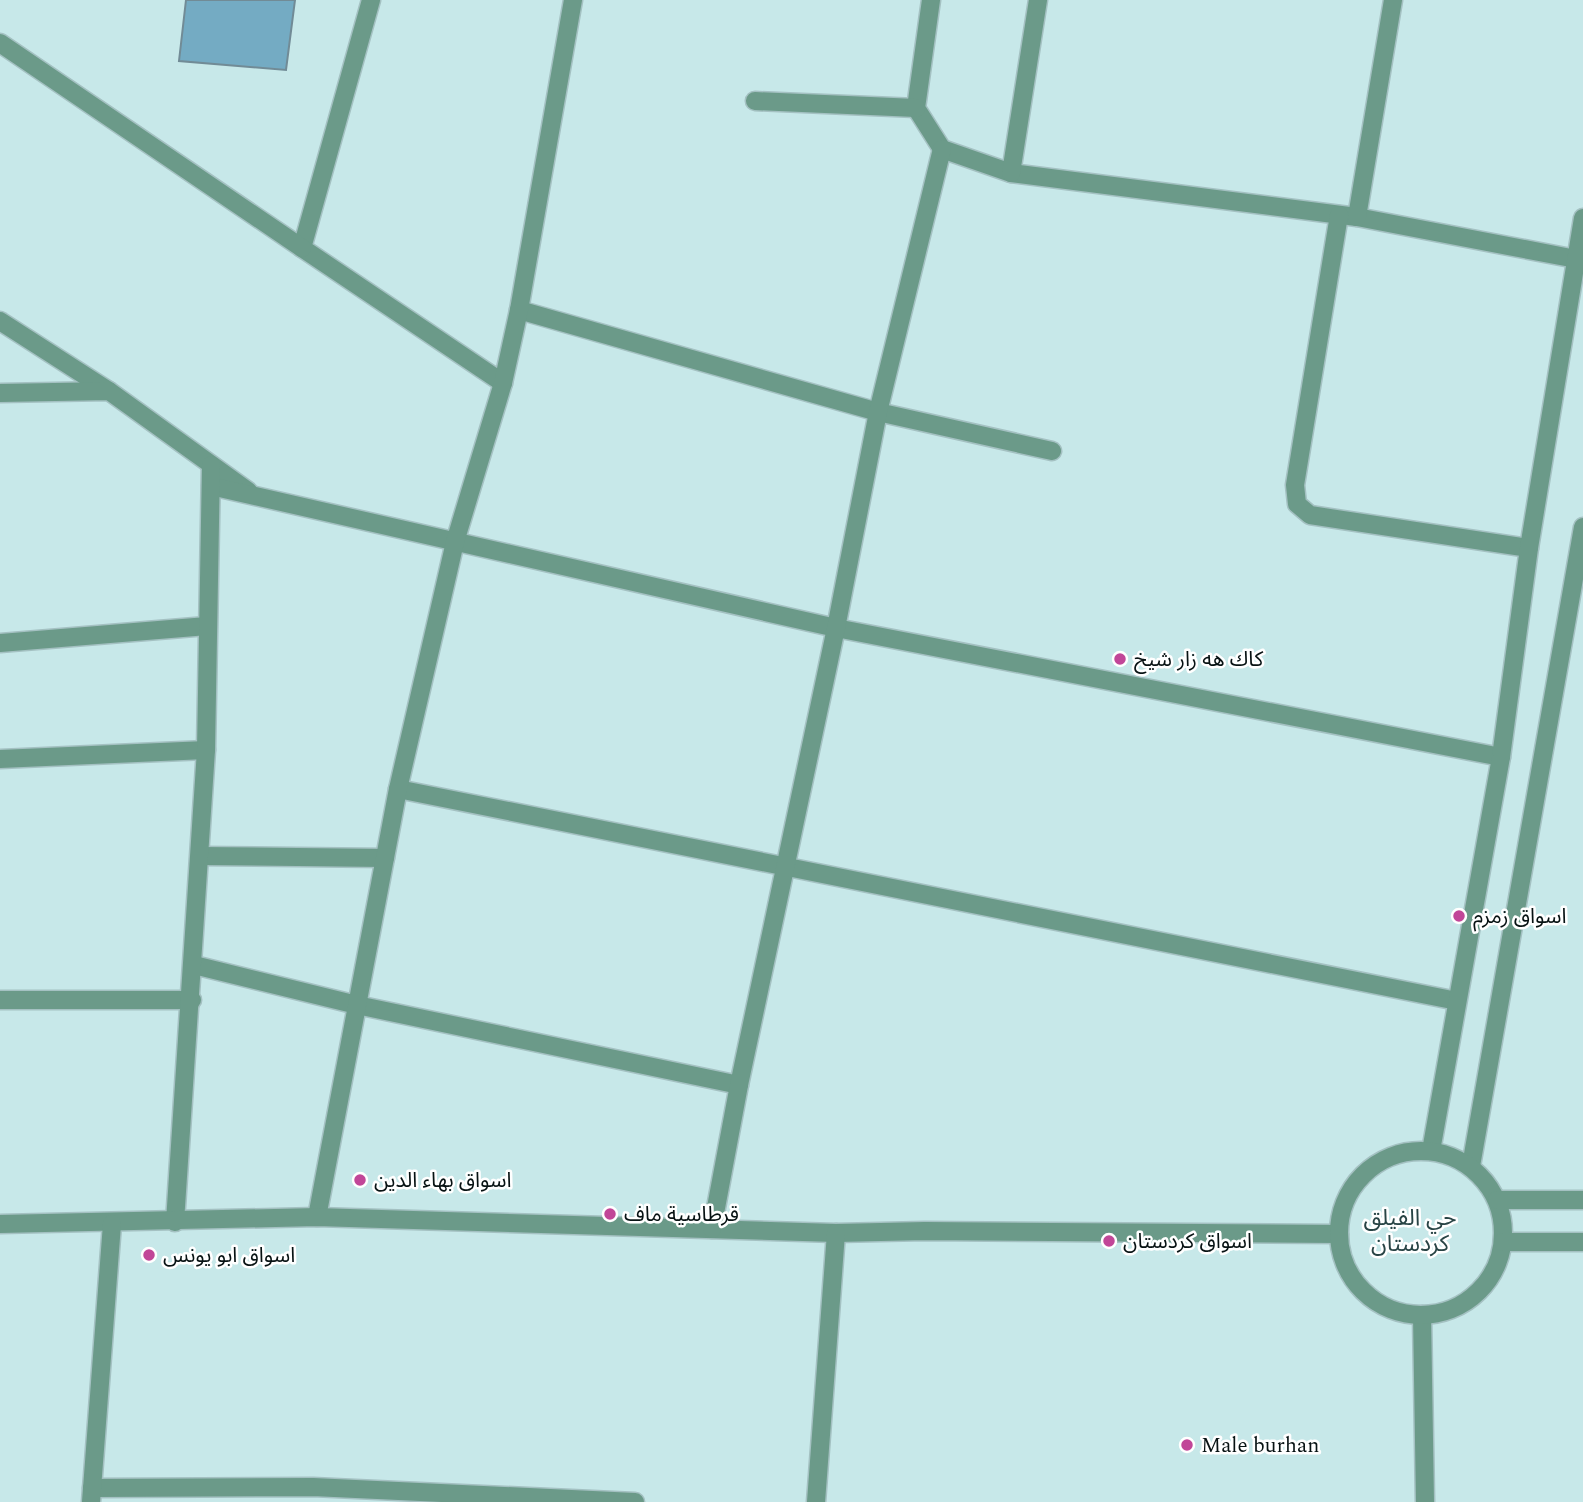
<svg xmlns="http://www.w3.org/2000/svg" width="1583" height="1502" font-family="Spectral,'Noto Sans Arabic',serif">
<rect width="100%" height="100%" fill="#c7e8e9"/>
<polygon fill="#74abc3" stroke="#718b96" stroke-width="2" points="186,0 295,0 286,70 179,61"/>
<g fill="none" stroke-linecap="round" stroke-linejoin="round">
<defs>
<g id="minor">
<polyline points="371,0 302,248 503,383"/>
<polyline points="931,0 916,108 942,149 1011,173 1357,217 1576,259"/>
<polyline points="0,43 302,248"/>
<polyline points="755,101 916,108"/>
<polyline points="1011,173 1038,0"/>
<polyline points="1339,215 1295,485 1297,504 1310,515 1529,548"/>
<polyline points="1357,217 1393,0"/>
<polyline points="519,310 878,412 1052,451"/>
<polyline points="0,321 109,391"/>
<polyline points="0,393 109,391 248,491"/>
<polyline points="211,486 836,628 1501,757"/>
<polyline points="0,643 207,626"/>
<polyline points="0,759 206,750"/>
<polyline points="398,789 1457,1001"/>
<polyline points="200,856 385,858"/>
<polyline points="194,965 357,1005 739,1085"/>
<polyline points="0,1000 192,1000"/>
<polyline points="1431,1151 1501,757 1529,548 1583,218"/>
<polyline points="1471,1166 1583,527"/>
<polyline points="317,1217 398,789 455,542 503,383 519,310 573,0"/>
<polyline points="175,1222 206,750 211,465"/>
<polyline points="0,1224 317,1217 836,1233 925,1231 1339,1234"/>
<polyline points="712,1229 739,1085 836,628 878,412 942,149"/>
<polyline points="1422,1315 1425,1502"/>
<polyline points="92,1488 313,1487 635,1502"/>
<polyline points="91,1502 112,1224"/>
<polyline points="816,1502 836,1233"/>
</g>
<g id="tertiary">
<circle cx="1421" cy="1233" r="82"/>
<polyline points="1497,1200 1583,1200"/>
<polyline points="1503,1242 1583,1242"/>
</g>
</defs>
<use href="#minor" stroke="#a4c1c2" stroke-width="21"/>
<use href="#tertiary" stroke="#a4c1c2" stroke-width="21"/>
<use href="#minor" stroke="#6b9a89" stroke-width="18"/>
<use href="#tertiary" stroke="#6b9a89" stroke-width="18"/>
</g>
<g fill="#c14698" stroke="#fff" stroke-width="2.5">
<circle cx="1120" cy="659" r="7"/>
<circle cx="1459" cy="916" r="7"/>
<circle cx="360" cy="1180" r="7"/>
<circle cx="610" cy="1214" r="7"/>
<circle cx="1109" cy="1241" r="7"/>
<circle cx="149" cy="1255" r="7"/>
<circle cx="1187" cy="1445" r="7"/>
</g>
<g text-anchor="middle" stroke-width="5" stroke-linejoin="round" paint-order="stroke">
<g font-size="21" fill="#071213" stroke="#fff" text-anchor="start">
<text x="1134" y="666">كاك هه زار شيخ</text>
<text x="1473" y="923">اسواق زمزم</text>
<text x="374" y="1187">اسواق بهاء الدين</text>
<text x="624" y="1221">قرطاسية ماف</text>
<text x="1123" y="1248">اسواق كردستان</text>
<text x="163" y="1262">اسواق ابو يونس</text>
<text x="1201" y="1452">Male burhan</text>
</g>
<g font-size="23" fill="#284445" stroke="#fff">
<text x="1410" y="1225">حي الفيلق<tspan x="1410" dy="26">كردستان</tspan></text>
</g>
</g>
</svg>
